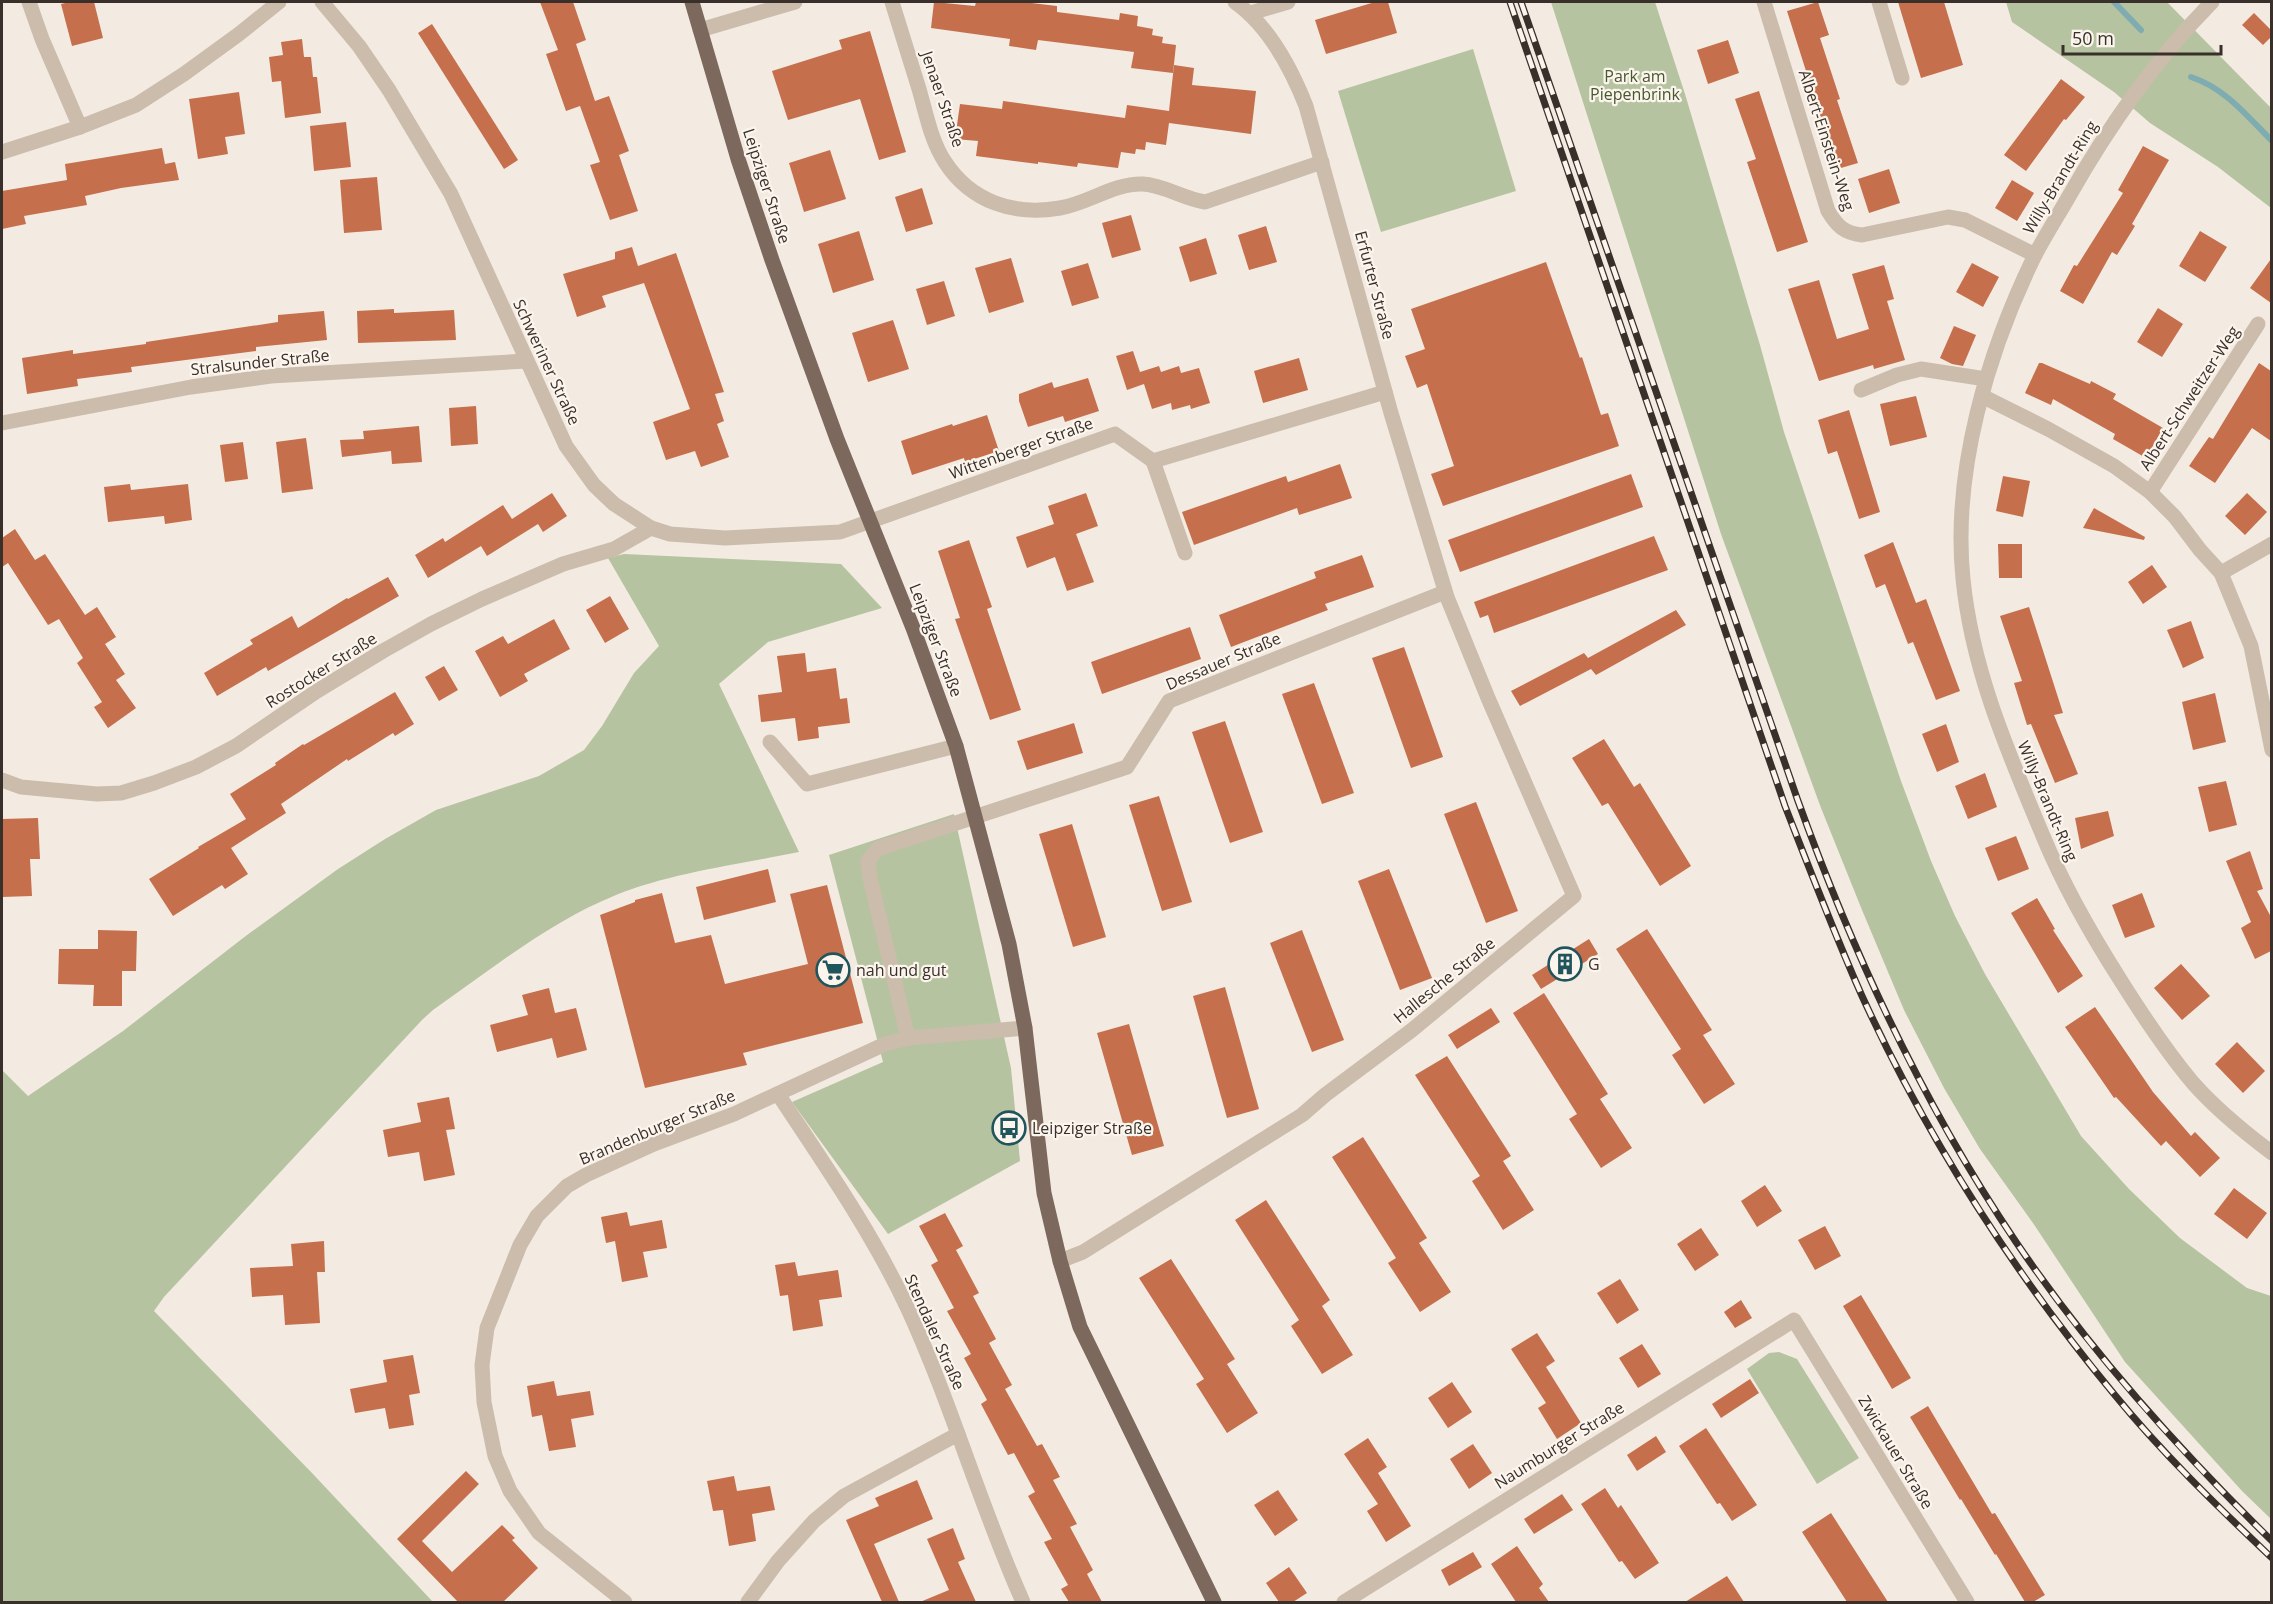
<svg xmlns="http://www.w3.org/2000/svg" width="2273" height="1604" font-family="'Open Sans',sans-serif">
<rect width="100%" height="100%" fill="#f3ebe1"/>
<g fill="#b6c3a0">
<polygon points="1551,2 1655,2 1685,94 1760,345 1784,432 1901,781 1931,861 1955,916 1985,974 2081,1136 2129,1189 2180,1238 2247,1288 2271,1296 2271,1519 2242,1491 2125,1362 2035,1226 1980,1149 1944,1088 1904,1010 1862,910 1821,808 1721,534"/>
<polygon points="2006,2 2167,2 2271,108 2271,208 2218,167 2150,123 2114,92 2012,22"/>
<polygon points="1473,49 1516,191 1381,232 1338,91"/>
<path d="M624 554 841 564 882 608 768 642 719 684 799 852C741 864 670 873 616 895 549 922 492 969 433 1010L422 1020 164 1297 154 1311 312 1473 433 1602H2V1070L28 1096 123 1031 247 935 338 869 385 839 436 810 539 776 584 750 602 726 634 673 659 646 608 558Z"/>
<polygon points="954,814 1011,1068 1020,1161 888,1234 792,1102 883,1062 829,855"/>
<polygon points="1779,1352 1797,1359 1859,1458 1817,1484 1747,1369 1769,1353"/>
</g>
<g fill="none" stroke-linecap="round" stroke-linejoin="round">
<g stroke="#7facb1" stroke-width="6">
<polyline points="2114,2 2141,30"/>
<path d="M2191 77C2225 88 2247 116 2272 141"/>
</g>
</g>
<g fill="#c56f4d">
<polygon points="70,2 94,2 103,38 72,46 61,4"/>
<polygon points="540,2 573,2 586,40 576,44 595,101 609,96 629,151 619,155 638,211 610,220 590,165 600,162 580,106 566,111 546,54 558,50"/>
<polygon points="934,2 975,6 976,2 1023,2 1057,6 1057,12 1119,20 1120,13 1138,16 1137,26 1153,29 1152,35 1163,37 1162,43 1176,45 1173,73 1131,68 1134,52 1038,40 1036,50 1009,46 1010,39 931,28"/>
<polygon points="1375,2 1388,2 1397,33 1326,54 1315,20"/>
<polygon points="1818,2 1829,35 1820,38 1840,99 1837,100 1858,163 1834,170 1822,132 1825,131 1787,11"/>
<polygon points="1898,2 1944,2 1963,65 1921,78"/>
<polygon points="2254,13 2271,30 2271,37 2263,45 2242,25"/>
<polygon points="432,24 518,160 504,169 418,33"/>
<polygon points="870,31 906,152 879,160 860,99 788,120 772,71 842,49 839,40"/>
<polygon points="302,39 304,57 311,57 313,77 317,77 321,113 285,118 281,81 272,82 269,57 283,55 281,42"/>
<polygon points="1728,40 1739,73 1708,84 1697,50"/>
<polygon points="1174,65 1194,68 1192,85 1256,91 1251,134 1169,123 1166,145 1146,142 1145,150 1136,149 1135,154 1121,152 1118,168 1078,163 1077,167 1038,162 1038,164 976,156 978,141 955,139 960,104 1002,109 1003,101 1125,118 1127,105 1169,111"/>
<polygon points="2061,79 2085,97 2066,120 2064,119 2026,171 2004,155"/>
<polygon points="1759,91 1808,242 1777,252 1747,162 1756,159 1735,99"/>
<polygon points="239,92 245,134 225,137 228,154 198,159 189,99"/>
<polygon points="346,122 351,167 314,171 310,126"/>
<polygon points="2143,146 2169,160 2132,224 2135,226 2117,255 2112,252 2083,304 2060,291 2074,265 2077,266 2123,193 2118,190"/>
<polygon points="162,148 165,164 175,162 179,180 121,188 85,196 87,205 24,216 26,224 2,229 2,191 67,180 65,164"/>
<polygon points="830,150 846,199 804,212 789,163"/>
<polygon points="1889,169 1900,203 1869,213 1858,179"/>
<polygon points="377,177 382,230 344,233 340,180"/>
<polygon points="2012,180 2034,193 2017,221 1995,208"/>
<polygon points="922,188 933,224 906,232 895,197"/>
<polygon points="1131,215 1141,250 1112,258 1102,223"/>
<polygon points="1266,226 1277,262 1249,270 1238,235"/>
<polygon points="859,231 874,280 833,293 818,244"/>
<polygon points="2200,231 2227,247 2205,282 2179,266"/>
<polygon points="1206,238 1217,274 1190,282 1179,247"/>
<polygon points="632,247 638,266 676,253 724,392 715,394 724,421 717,424 729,457 701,467 695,451 666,460 653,422 690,409 644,283 602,296 606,307 577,317 563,274 615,259 615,252"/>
<polygon points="1011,258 1024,302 989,313 975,268"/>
<polygon points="2271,259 2271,303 2250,288"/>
<polygon points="1546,262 1580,358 1582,357 1601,415 1608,413 1619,446 1443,506 1431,474 1454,466 1427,384 1417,388 1405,356 1425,349 1411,309"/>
<polygon points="1088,263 1099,298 1072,306 1061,271"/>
<polygon points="1972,263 1999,277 1983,307 1956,292"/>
<polygon points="1884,265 1894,299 1887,301 1905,360 1874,369 1873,365 1819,381 1788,289 1819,280 1837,339 1869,329 1852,274"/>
<polygon points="944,281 955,316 927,325 916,289"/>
<polygon points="2158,308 2183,324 2162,357 2137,342"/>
<polygon points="394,309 394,313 454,310 456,340 358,343 357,311"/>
<polygon points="324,311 327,340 256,347 256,351 131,367 132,372 77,379 78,386 27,394 22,358 73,350 73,354 146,344 146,342 278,322 278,315"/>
<polygon points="893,320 909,369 868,382 852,333"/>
<polygon points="1954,326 1976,335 1963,366 1952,364 1940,358"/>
<polygon points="1133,351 1140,372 1159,366 1161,372 1179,366 1181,373 1199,368 1210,403 1191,409 1190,405 1172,410 1171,403 1152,409 1144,384 1127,390 1116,356"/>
<polygon points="1299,358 1308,390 1263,403 1254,371"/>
<polygon points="2039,363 2042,363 2090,384 2091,381 2116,394 2113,399 2163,428 2146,458 2113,439 2115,434 2053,399 2051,405 2025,393"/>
<polygon points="2259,363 2271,371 2271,441 2252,428 2215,483 2189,466 2209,437 2213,439"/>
<polygon points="1088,378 1099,411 1065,422 1063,416 1028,427 1019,401 1019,394 1052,382 1054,388"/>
<polygon points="1916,396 1927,437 1890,446 1880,404"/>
<polygon points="476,406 478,444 451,446 449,408"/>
<polygon points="1849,410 1880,512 1859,519 1837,451 1828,454 1818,420"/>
<polygon points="987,415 999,451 965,462 964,458 912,475 901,441 952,424 953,426"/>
<polygon points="419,426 422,462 392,464 391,451 342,457 340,440 364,439 363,431"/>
<polygon points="306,438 313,489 282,493 276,442"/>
<polygon points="243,442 248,479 225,482 220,445"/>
<polygon points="1340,464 1352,498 1299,515 1297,508 1194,545 1182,512 1286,476 1288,482"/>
<polygon points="1631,474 1643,507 1460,572 1448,540"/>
<polygon points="2003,476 2030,481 2023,517 1996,511"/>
<polygon points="130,484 131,490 188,484 192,520 165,524 164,516 108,522 104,487"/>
<polygon points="552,493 567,516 543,532 538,524 487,556 481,546 428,578 415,555 443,538 445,542 503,505 512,519"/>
<polygon points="1086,493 1098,526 1076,534 1094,582 1067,591 1055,557 1027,568 1016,537 1054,524 1048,506"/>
<polygon points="2247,493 2267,512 2245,535 2225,516"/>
<polygon points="2094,508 2145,537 2144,540 2083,528"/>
<polygon points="15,529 35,560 45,554 85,615 97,607 116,637 105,644 125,674 116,680 136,708 108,728 94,707 102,702 77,663 83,658 59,619 48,625 8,563 2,567 2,538"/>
<polygon points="1654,536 1668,570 1494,633 1488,615 1480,618 1474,602"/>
<polygon points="969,540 992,607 987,609 1021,710 990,720 955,619 960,618 938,551"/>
<polygon points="1893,542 1916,603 1926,599 1960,691 1936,700 1913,642 1908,644 1885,584 1876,588 1864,555"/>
<polygon points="1998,544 2022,544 2022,578 1999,578"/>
<polygon points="1362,555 1374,587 1325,604 1328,610 1231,647 1219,615 1316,578 1314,572"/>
<polygon points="2152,565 2167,587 2143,604 2128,582"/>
<polygon points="388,577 399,596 268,671 266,667 217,696 204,673 253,644 250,640 292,616 298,628 347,598 348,599"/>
<polygon points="610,596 629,629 605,643 586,610"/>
<polygon points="2029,607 2063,713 2054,715 2078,774 2055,783 2031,724 2027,725 2014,683 2022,681 2000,616"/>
<polygon points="1676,610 1686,625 1596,675 1591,669 1520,706 1511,691 1584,653 1588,658"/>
<polygon points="554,619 570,649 524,674 528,681 500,697 475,651 503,636 508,644"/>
<polygon points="2191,621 2204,658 2183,668 2167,630"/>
<polygon points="1190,627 1201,659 1102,694 1091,662"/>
<polygon points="1404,647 1443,757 1411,768 1372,658"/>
<polygon points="805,653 807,672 836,668 840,699 847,698 850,723 818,727 819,738 798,741 795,718 761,722 758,695 782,692 777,656"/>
<polygon points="444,666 458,690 439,701 425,677"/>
<polygon points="1314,683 1354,793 1322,804 1282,694"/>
<polygon points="395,692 414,724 395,736 393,733 348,761 347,759 281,804 286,813 231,848 248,874 225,889 222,885 173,916 149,879 199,848 198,847 246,819 230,794 276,765 275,763 303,744 304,745"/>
<polygon points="2215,693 2226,742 2193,750 2182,702"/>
<polygon points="1225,721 1263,832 1230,843 1192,732"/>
<polygon points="1074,723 1083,753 1027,770 1017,741"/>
<polygon points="1946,724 1959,762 1937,772 1922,734"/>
<polygon points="1604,739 1634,787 1640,783 1691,866 1660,886 1608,803 1602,806 1572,758"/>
<polygon points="1985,773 1997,807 1968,819 1955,786"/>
<polygon points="2226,781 2237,825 2209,832 2198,787"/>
<polygon points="1159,796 1192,902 1162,911 1129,805"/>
<polygon points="1476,802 1518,911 1486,923 1444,814"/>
<polygon points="2108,811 2114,836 2081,849 2075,818"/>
<polygon points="38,818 40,859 30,859 32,896 2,897 2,819"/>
<polygon points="1072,824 1106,937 1073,947 1039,834"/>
<polygon points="2016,836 2029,869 1998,881 1985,848"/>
<polygon points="2250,851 2263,889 2257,891 2271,917 2271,951 2255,959 2241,928 2251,922 2226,861"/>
<polygon points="768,869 776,902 704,920 696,887"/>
<polygon points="1389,869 1432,978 1400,990 1358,881"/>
<polygon points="827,885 863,1023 743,1053 747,1065 645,1088 600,915 635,902 635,900 662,893 675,943 711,935 725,984 808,964 790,894"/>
<polygon points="2142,893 2155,927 2125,938 2112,905"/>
<polygon points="2037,898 2055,929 2053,930 2083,976 2058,993 2011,913"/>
<polygon points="1647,929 1712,1030 1703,1035 1735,1084 1704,1104 1672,1055 1681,1049 1616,949"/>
<polygon points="98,930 137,931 136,971 122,971 122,1006 93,1006 94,985 58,984 59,949 98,949"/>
<polygon points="1302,930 1344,1040 1312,1052 1270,943"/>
<polygon points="1589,939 1598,954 1541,989 1532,975"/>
<polygon points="2181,964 2210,996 2182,1020 2154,988"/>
<polygon points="1225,987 1259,1109 1227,1118 1193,996"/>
<polygon points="549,988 555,1013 576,1008 587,1050 557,1058 552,1038 497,1052 490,1025 528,1015 522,995"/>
<polygon points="1544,993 1608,1094 1600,1099 1632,1148 1601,1168 1569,1119 1577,1114 1513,1013"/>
<polygon points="2095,1007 2153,1092 2191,1136 2195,1132 2220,1158 2200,1177 2166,1141 2161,1146 2116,1097 2114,1098 2065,1027"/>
<polygon points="1491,1008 1500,1022 1457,1049 1448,1035"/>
<polygon points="1129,1024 1164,1146 1132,1155 1097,1033"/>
<polygon points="2237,1042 2265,1071 2243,1093 2215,1064"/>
<polygon points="1447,1056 1511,1156 1503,1161 1534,1210 1503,1230 1472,1181 1480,1176 1415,1075"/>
<polygon points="449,1097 455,1129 446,1130 455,1175 424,1181 419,1152 388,1157 383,1130 421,1122 417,1103"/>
<polygon points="1363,1137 1427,1238 1419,1243 1451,1292 1420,1312 1388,1263 1396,1258 1332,1157"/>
<polygon points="1765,1185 1782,1211 1757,1227 1741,1201"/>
<polygon points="2234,1188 2267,1213 2247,1239 2214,1214"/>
<polygon points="1266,1200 1330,1300 1322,1306 1353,1355 1322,1374 1291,1326 1299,1320 1235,1220"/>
<polygon points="627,1212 630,1226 662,1220 667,1248 643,1252 648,1277 622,1282 615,1241 606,1243 601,1217"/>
<polygon points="945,1213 963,1246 956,1250 979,1293 973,1296 996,1339 989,1343 1012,1385 1005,1389 1037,1446 1042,1444 1060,1477 1053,1480 1077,1524 1070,1527 1093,1570 1087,1574 1102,1602 1069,1602 1061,1589 1068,1585 1044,1542 1052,1539 1028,1496 1035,1492 1014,1453 1008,1455 981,1404 987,1400 964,1358 971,1354 947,1311 954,1308 931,1265 938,1261 919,1226"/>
<polygon points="1825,1226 1841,1256 1815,1270 1798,1240"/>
<polygon points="1701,1228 1719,1255 1695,1271 1677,1244"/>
<polygon points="324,1241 325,1272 317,1272 320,1323 285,1325 283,1295 252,1297 250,1268 293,1266 291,1244"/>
<polygon points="1171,1259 1235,1359 1227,1364 1258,1413 1227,1433 1196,1384 1204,1379 1139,1278"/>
<polygon points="795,1262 798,1276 838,1270 842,1297 819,1300 823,1326 793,1331 788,1295 780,1296 775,1265"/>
<polygon points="1620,1279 1639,1310 1617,1324 1597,1293"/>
<polygon points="1861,1295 1911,1378 1892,1389 1843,1306"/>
<polygon points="1741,1300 1752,1318 1735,1328 1724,1312"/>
<polygon points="1537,1333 1555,1361 1546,1367 1581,1423 1557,1439 1538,1408 1546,1403 1511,1349"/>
<polygon points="1642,1344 1661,1374 1638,1388 1619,1358"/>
<polygon points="413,1355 420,1393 409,1395 414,1425 389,1429 385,1408 355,1413 350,1389 387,1382 383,1360"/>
<polygon points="1750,1379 1759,1393 1721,1418 1712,1404"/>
<polygon points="554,1381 557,1396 590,1391 594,1415 571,1419 576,1447 549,1451 542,1415 532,1417 527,1386"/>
<polygon points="1452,1382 1472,1412 1448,1428 1428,1398"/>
<polygon points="1928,1406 1992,1514 1995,1513 2045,1595 2033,1602 2025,1602 1996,1554 1995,1555 1961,1499 1960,1500 1910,1417"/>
<polygon points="1706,1428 1757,1505 1732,1521 1720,1503 1717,1504 1679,1446"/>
<polygon points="1656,1436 1666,1452 1637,1471 1627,1455"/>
<polygon points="1368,1438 1387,1467 1378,1473 1411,1526 1386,1542 1367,1511 1378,1504 1344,1454"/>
<polygon points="1473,1444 1492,1473 1469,1489 1450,1459"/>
<polygon points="466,1471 479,1484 422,1541 452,1572 502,1525 515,1538 512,1540 538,1568 503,1602 458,1602 397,1539"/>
<polygon points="734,1476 737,1491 770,1486 775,1510 752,1514 756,1541 729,1546 723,1510 713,1511 707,1481"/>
<polygon points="917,1480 933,1519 874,1544 899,1602 882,1602 846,1520 879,1506 875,1498"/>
<polygon points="1605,1488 1618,1508 1621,1505 1659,1563 1635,1579 1622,1561 1619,1562 1581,1504"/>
<polygon points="1278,1490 1298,1520 1275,1536 1254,1505"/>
<polygon points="1562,1494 1573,1510 1534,1534 1524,1519"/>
<polygon points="1831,1513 1870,1574 1888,1602 1847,1602 1802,1532"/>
<polygon points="953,1528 965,1559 958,1562 976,1602 920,1602 949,1590 927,1539"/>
<polygon points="1517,1546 1543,1584 1539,1588 1549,1602 1516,1602 1491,1564"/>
<polygon points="1473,1552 1482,1567 1449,1586 1441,1570"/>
<polygon points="1289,1567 1307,1593 1293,1602 1279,1602 1266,1583"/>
<polygon points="1727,1576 1744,1602 1685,1602"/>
</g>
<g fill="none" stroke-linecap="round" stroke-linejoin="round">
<g stroke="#ccbcac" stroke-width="15">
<polyline points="29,2 42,39 80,127"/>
<polyline points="322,2 359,46 389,90 451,194 566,446 594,485 614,504 651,528 670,534 725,538 840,532 1115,434 1153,461 1385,392"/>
<path d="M892 2C901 31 910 60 919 89 926 113 931 141 945 162 971 202 1014 216 1060 208 1089 203 1114 183 1143 184 1164 185 1184 199 1205 202L1322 162"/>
<path d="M1764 2 1828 211C1837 226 1844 233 1862 235L1948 217 1965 220 2035 255"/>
<polyline points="1879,2 1902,78"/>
<path d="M2212 2C2155 60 2108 127 2068 198 2057 217 2045 236 2035 255 1988 351 1952 471 1963 579 1972 670 2008 752 2043 836 2064 887 2091 934 2121 981 2143 1016 2166 1051 2193 1083 2216 1109 2244 1132 2272 1153"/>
<polyline points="1251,13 1288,2"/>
<polyline points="700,30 795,2"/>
<polyline points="2,152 80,127 136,105 184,74 239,34 279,2"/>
<polyline points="1861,390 1897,375 1921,369 1986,379"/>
<polyline points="1982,396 2048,429 2114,466 2150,492 2175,517 2200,550 2221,573 2251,646 2272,750"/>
<polyline points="2,423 191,387 271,376 526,361"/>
<polyline points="1153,461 1185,553"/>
<polyline points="2150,492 2258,324"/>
<polyline points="2221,573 2272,544"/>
<polyline points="770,742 807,784 956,746"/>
<polyline points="2,780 21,787 97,794 121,793 154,783 196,767 236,746 317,691 383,651 431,624 482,599 563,564 614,549 651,528"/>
<polyline points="908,1038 870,878 868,861 877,849 1127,767 1169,701 1445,592"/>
<path d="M778 1094C824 1164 872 1232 908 1309 952 1405 980 1506 1023 1602"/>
<path d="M1060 1261 1083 1252 1302 1115 1325 1095 1412 1030 1574 896 1488 698 1447 597 1391 413 1306 106C1291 68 1269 26 1235 2"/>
<polyline points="625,1602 539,1533 510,1491 495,1456 484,1402 482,1365 487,1328 520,1245 537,1216 567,1186 586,1175 654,1144 734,1114 885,1044 908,1038 1025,1028"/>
<polyline points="748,1602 778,1561 814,1521 844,1496 958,1434"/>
<polyline points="1344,1602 1794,1320 1967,1602"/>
</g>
<polyline stroke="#7c685c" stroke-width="15" points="692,2 738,159 772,260 837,439 913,628 956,746 1009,944 1025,1028 1044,1193 1060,1261 1080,1327 1214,1602"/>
<defs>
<g id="rail">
<path d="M1510 2 1785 806C1810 870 1834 933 1862 996 1927 1138 2014 1273 2114 1394 2162 1453 2217 1506 2272 1558"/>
<path d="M1521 2 1798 801C1854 956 1924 1106 2016 1242 2090 1351 2178 1449 2272 1541"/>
</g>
</defs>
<use href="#rail" stroke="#3a302b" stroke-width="7"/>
<use href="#rail" stroke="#fbf5ed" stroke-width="4.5" stroke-dasharray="14" stroke-linecap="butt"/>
</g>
<defs>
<symbol id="building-ring" viewBox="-11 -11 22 22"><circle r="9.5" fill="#fbf5ed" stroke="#20555c" stroke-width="1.5"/><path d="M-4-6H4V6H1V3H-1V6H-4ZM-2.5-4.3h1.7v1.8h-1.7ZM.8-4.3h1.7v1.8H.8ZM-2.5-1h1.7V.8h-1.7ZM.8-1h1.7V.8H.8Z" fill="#20555c"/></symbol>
<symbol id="supermarket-ring" viewBox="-11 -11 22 22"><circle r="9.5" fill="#fbf5ed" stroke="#20555c" stroke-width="1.5"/><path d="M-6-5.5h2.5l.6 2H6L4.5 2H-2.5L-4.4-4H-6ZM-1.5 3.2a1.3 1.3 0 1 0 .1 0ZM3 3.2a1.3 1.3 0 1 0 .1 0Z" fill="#20555c"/></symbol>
<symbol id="bus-ring" viewBox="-11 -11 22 22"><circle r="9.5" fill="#fbf5ed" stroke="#20555c" stroke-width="1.5"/><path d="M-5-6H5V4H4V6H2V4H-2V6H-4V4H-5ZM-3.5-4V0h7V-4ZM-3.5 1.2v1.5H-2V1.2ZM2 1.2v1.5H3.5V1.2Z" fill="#20555c"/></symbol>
</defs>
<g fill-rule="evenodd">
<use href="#building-ring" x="1546" y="945" width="38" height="38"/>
<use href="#supermarket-ring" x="814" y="951" width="38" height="38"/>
<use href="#bus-ring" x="990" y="1109" width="38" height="38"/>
</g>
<g text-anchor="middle" stroke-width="4.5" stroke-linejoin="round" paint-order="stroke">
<g font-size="16" fill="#47582e" stroke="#fbf5ed">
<text x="1635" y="82">Park am<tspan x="1635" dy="18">Piepenbrink</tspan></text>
</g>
<g font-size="16" fill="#3a302b" stroke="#fbf5ed">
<text transform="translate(943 99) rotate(71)" y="6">Jenaer Straße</text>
<text transform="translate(1827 140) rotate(72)" y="6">Albert-Einstein-Weg</text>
<text transform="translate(2060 177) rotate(-59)" y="6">Willy-Brandt-Ring</text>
<text transform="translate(767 186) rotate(72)" y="6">Leipziger Straße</text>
<text transform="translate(1375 285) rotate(75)" y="6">Erfurter Straße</text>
<text transform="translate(260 362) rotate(-6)" y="6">Stralsunder Straße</text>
<text transform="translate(547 362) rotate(65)" y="6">Schweriner Straße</text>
<text transform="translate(2189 398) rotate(-57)" y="6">Albert-Schweitzer-Weg</text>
<text transform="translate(1021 448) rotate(-20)" y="6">Wittenberger Straße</text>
<text transform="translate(936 640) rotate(69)" y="6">Leipziger Straße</text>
<text transform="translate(1223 661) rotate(-23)" y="6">Dessauer Straße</text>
<text transform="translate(321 670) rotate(-32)" y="6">Rostocker Straße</text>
<text transform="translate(2048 801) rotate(67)" y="6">Willy-Brandt-Ring</text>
<text transform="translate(1444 980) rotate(-39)" y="6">Hallesche Straße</text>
<text transform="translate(657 1127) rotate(-23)" y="6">Brandenburger Straße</text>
<text transform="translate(935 1332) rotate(66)" y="6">Stendaler Straße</text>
<text transform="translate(1559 1445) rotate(-32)" y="6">Naumburger Straße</text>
<text transform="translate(1896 1452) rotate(59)" y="6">Zwickauer Straße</text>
</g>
<g font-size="16" fill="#3a302b" stroke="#fbf5ed" text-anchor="start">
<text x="1588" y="970">G</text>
<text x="856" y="976">nah und gut</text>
<text x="1032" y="1134">Leipziger Straße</text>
</g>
</g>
<rect width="2273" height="1604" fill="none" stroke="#3a302b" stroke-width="6"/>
<path d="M2063 45v9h158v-9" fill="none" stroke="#3a302b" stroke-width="3"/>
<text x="2072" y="45" font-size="18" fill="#3a302b" stroke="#fbf5ed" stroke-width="4.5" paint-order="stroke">50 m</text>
</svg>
